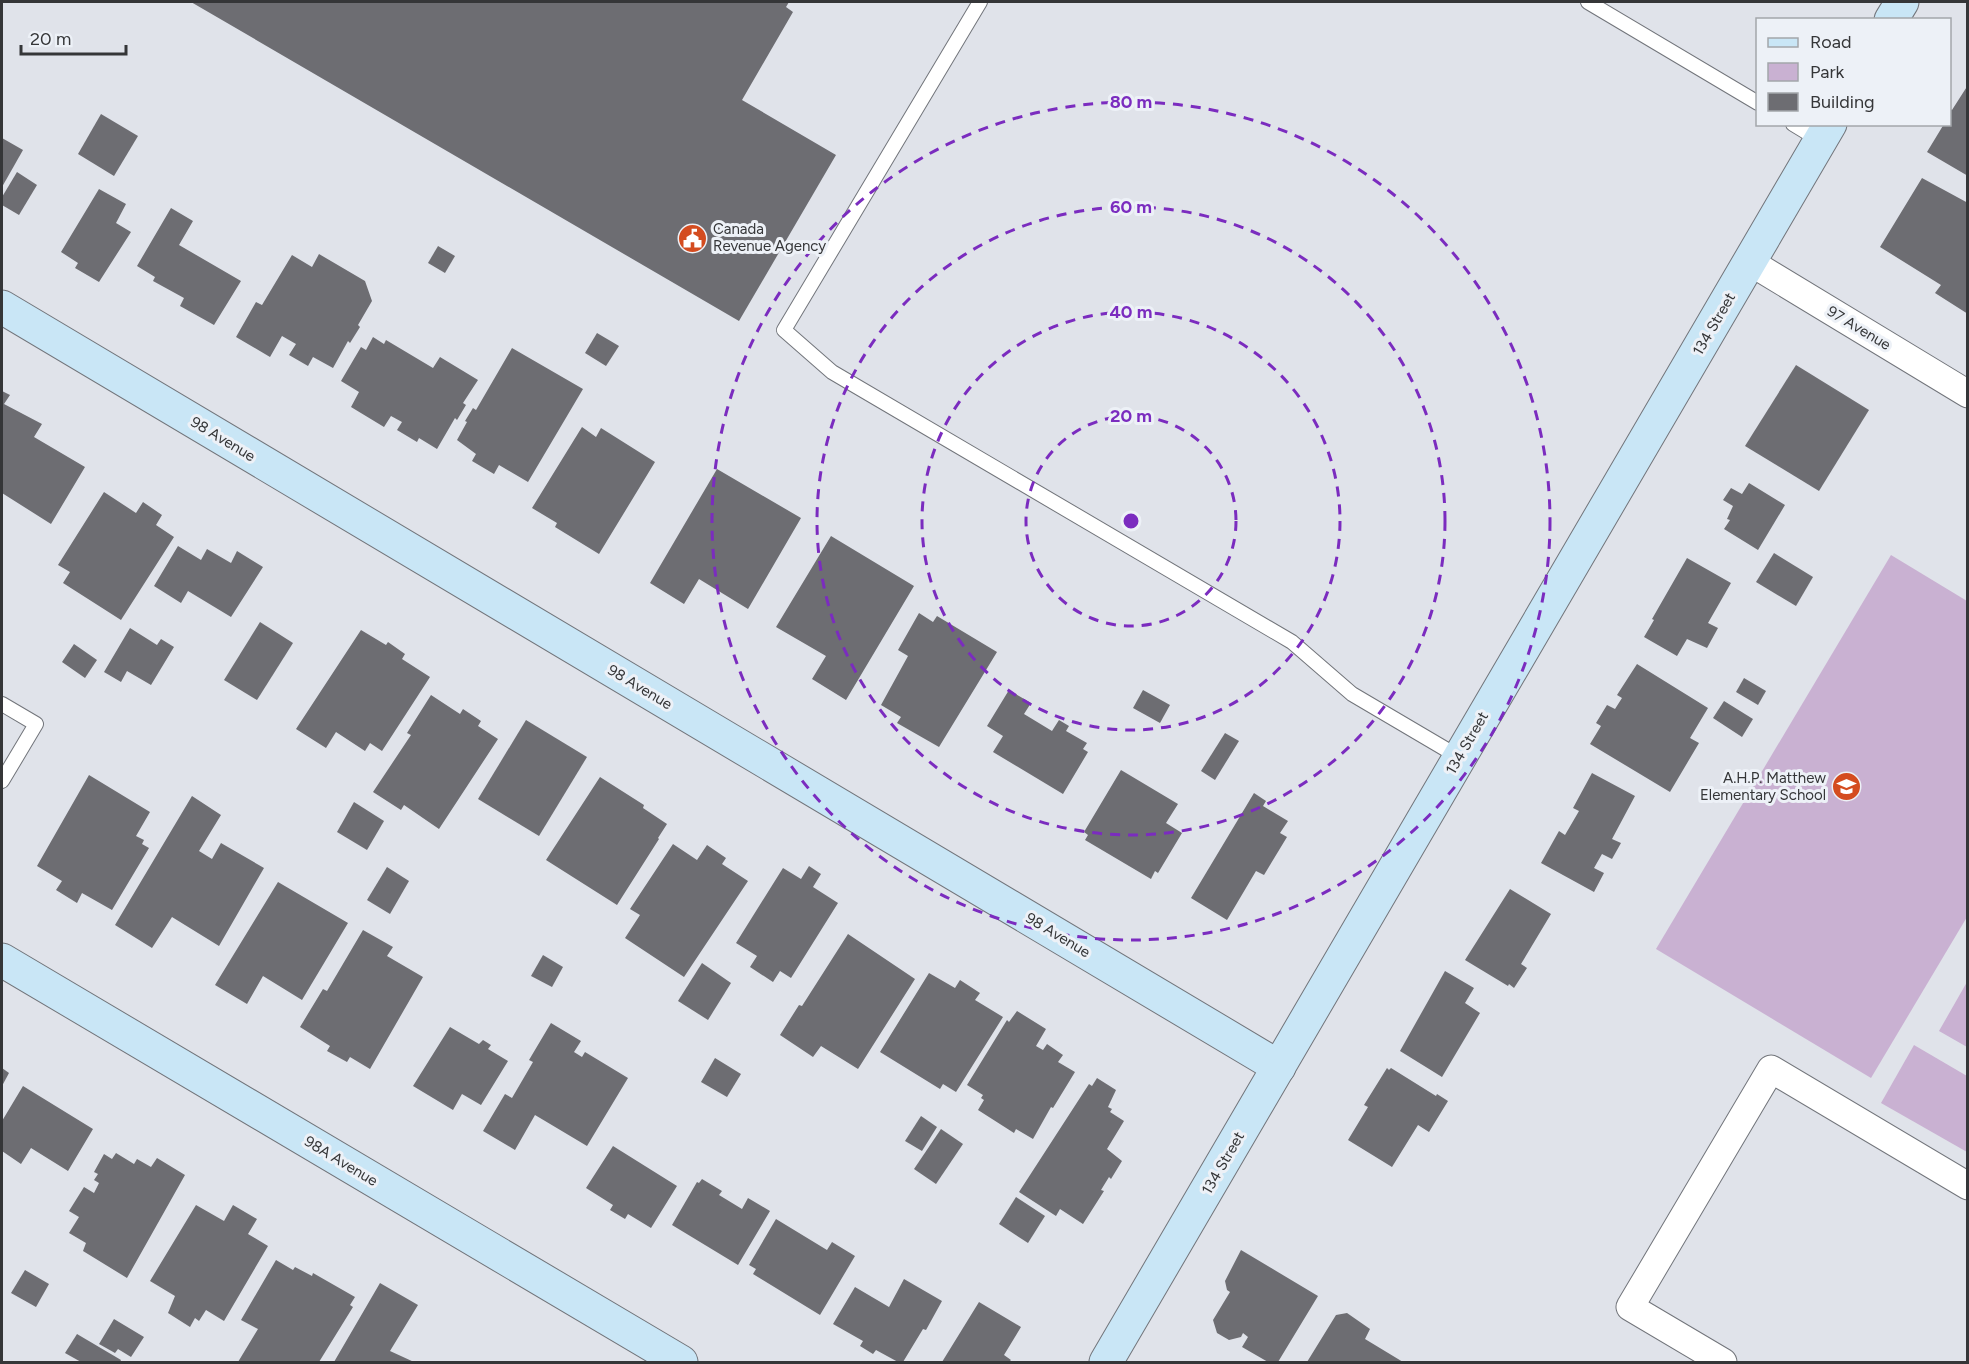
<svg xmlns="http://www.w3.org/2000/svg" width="1969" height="1364" font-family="Figtree,sans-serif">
<rect width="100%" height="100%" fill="#e0e3ea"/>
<g fill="#c9b1d2">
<polygon points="1891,555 1967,601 1967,917 1871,1078 1656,949"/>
<polygon points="1967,982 1967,1047 1939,1031"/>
<polygon points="1914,1045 1967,1076 1967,1152 1881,1103"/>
</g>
<g fill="#6d6d72">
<polygon points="191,2 789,2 786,7 793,12 742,100 836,155 739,321"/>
<polygon points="1968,85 1968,176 1927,152 1944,124 1950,124 1950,109 1952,110"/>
<polygon points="101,114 138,136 114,176 78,154"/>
<polygon points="2,138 23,150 2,187"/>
<polygon points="17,172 37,185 19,215 2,205 2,197"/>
<polygon points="1922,178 1968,203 1968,314 1935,293 1941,285 1880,247"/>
<polygon points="99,189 126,204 116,223 131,232 99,282 75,268 78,263 61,252"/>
<polygon points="171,208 193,221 179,245 241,281 214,325 180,306 184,298 153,281 155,277 137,266"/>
<polygon points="438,246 455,256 445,273 428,263"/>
<polygon points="319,254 365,281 372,301 358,325 360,327 350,343 348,341 333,368 313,357 308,366 289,355 296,344 282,336 270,357 236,337 256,302 262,305 292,255 312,267"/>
<polygon points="597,333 619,346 606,366 585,353"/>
<polygon points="373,337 384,344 386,340 433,368 440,357 478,380 463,403 466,405 457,420 455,418 437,449 419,438 417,442 397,430 402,422 391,416 384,427 351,407 359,392 341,381 361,347 366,350"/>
<polygon points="512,348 583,389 528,482 499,465 494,474 472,461 476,454 457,440 467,422 465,421 473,408 476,410"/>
<polygon points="1796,365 1869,410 1819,491 1745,446"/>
<polygon points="2,391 10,395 4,404 42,424 34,437 85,467 51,524 2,493"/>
<polygon points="582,427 596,437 601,428 655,462 599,554 555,527 557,523 532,508"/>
<polygon points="717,469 801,518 748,609 699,579 684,604 650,583"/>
<polygon points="1749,483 1785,505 1758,550 1724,529 1730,520 1727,519 1733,506 1723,500 1731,488 1742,494"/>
<polygon points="104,492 136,513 143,502 162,515 156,525 174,537 121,620 63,583 70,572 58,565"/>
<polygon points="831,536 914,586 846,700 812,679 826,656 776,627"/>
<polygon points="178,546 201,560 207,549 231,563 237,551 263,567 231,617 188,591 181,603 154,586"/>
<polygon points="1774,553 1813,577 1796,606 1756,582"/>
<polygon points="1687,558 1731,583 1708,623 1718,628 1707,648 1687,639 1677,656 1644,637 1654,620 1652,619"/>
<polygon points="919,613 933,622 937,616 997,652 939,747 897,723 901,717 881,705 908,656 898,650"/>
<polygon points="260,622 293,643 257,700 224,680"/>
<polygon points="130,628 157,645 161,639 174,647 151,685 127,671 121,682 104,672"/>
<polygon points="361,630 386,645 388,642 405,654 402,659 430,677 382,751 370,743 365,751 336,732 326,748 296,729"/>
<polygon points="74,644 97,660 85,678 62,662"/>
<polygon points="1637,664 1708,708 1690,738 1699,743 1670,792 1590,744 1601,726 1596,723 1607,705 1615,709 1622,698 1617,695"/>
<polygon points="1744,678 1766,691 1758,705 1736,692"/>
<polygon points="1009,690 1031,703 1024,714 1052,731 1059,720 1069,726 1066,731 1087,743 1083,749 1088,752 1063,794 993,752 1003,736 987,726"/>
<polygon points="1143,690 1170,705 1160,723 1133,708"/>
<polygon points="431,695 460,714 463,709 481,721 478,726 498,739 439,829 404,805 401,810 373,792 411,735 407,733"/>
<polygon points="1724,701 1753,719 1742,737 1713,718"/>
<polygon points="526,720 587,757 539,836 478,799"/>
<polygon points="1225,733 1239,741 1215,780 1201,771"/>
<polygon points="1121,770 1178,804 1166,823 1182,833 1158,873 1155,871 1151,879 1085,840 1088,835 1084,832"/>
<polygon points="1592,773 1635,796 1612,839 1621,843 1612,859 1602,854 1594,868 1604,873 1594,892 1541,863 1559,831 1565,835 1579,811 1573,808"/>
<polygon points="89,775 150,812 136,836 144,840 142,844 149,848 112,910 82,893 77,903 56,890 62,881 37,866"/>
<polygon points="600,777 644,805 643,808 667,824 658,838 659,839 617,905 546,860"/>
<polygon points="1254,793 1266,801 1263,806 1288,821 1280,833 1287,837 1264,875 1256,871 1227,920 1191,898"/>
<polygon points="192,796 221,815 199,851 212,859 221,843 264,868 219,946 172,917 152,948 115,925"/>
<polygon points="354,802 384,821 367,850 337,832"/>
<polygon points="673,844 697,860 707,845 726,858 722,864 748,881 684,977 625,938 640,915 630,909"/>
<polygon points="809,866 821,874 813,887 838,903 791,978 780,971 773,982 750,967 757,956 736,943 783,868 801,879"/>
<polygon points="387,867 409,881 390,914 367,900"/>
<polygon points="278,882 348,923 302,1000 263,976 247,1004 215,985"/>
<polygon points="1510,889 1551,914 1521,964 1527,968 1514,988 1509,984 1508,986 1465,960"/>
<polygon points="363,930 393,947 387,956 423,977 370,1069 350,1057 347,1062 327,1051 330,1046 300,1027 323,989 327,991"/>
<polygon points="848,934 915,979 858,1069 821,1046 813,1057 780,1035 799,1005 802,1006"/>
<polygon points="543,955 563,967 552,987 531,976"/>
<polygon points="702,963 731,983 708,1020 678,1001"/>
<polygon points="1445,971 1474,988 1465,1003 1480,1013 1442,1077 1400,1051"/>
<polygon points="929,973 955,988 960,980 980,993 975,1000 1003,1017 956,1092 943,1084 940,1089 880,1052"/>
<polygon points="1017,1011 1046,1029 1036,1046 1043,1050 1047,1044 1063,1055 1058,1062 1075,1072 1053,1108 1051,1107 1033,1139 1016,1129 1014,1133 978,1110 984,1100 981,1098 983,1095 967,1085 1007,1020 1009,1022"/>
<polygon points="551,1023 581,1041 574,1052 582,1057 585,1052 628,1078 587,1146 535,1115 515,1150 483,1131 505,1094 512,1098 533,1062 529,1060"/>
<polygon points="450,1027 479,1044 483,1040 491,1045 488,1049 508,1061 481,1105 462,1094 453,1110 413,1086"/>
<polygon points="715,1058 741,1074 727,1097 701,1082"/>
<polygon points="2,1068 9,1073 2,1086"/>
<polygon points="1387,1068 1389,1070 1391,1068 1436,1096 1437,1094 1448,1101 1429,1132 1418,1125 1392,1167 1348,1140 1368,1107 1364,1105"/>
<polygon points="1097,1078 1116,1090 1108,1107 1112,1109 1110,1112 1124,1121 1107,1149 1122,1161 1111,1179 1109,1177 1101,1190 1104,1191 1083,1224 1060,1209 1056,1216 1019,1192 1089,1084 1092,1086"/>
<polygon points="23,1086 93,1129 68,1171 31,1148 21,1164 2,1151 2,1121"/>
<polygon points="921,1116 937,1127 922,1151 905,1141"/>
<polygon points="941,1129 963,1144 936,1184 914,1169"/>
<polygon points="613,1146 677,1186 651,1228 628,1214 625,1219 610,1210 613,1205 586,1188"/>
<polygon points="116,1153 134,1164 137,1159 151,1167 157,1158 185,1175 127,1278 83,1251 86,1243 69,1233 79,1217 69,1211 84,1187 94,1193 99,1183 94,1180 98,1174 94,1172 104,1154 112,1159"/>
<polygon points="702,1179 722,1191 719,1195 742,1209 748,1198 770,1211 738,1265 672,1225 697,1182 699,1183"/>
<polygon points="1016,1197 1045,1216 1028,1243 999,1224"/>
<polygon points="196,1205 224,1221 233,1205 257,1219 248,1234 268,1246 224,1321 206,1310 199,1321 195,1318 190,1327 168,1313 175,1296 150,1281"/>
<polygon points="776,1219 827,1250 832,1242 855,1256 820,1315 753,1274 756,1269 749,1265"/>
<polygon points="1241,1250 1318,1296 1278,1362 1268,1362 1242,1347 1248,1337 1243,1333 1241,1337 1229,1340 1217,1333 1213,1320 1230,1292 1227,1290 1225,1281"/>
<polygon points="276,1260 293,1270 295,1267 312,1276 313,1273 355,1297 350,1305 353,1307 319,1362 238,1362 258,1329 241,1320"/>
<polygon points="25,1270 49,1284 36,1307 11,1293"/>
<polygon points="904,1279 942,1301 926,1330 923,1329 903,1362 898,1362 876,1350 873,1354 860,1346 863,1341 833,1324 855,1287 889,1307"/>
<polygon points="380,1283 418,1305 390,1351 414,1362 334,1362"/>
<polygon points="979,1302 1021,1327 1004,1355 1011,1360 1009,1362 942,1362"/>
<polygon points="1347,1313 1370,1329 1365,1339 1403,1362 1307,1362 1336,1315"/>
<polygon points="114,1319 144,1337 131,1357 118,1349 115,1353 99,1344"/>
<polygon points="77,1334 121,1360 120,1362 81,1362 65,1353"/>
</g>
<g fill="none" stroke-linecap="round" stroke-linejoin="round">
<defs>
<g id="lane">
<polyline points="980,2 784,330 832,372 1292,642 1352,694 1459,757"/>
<polyline points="1588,2 1758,103"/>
<polyline points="1793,124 1821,141"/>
<polyline points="2,704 36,724 2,781"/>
</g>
<g id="street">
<polyline points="1750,262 1968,394"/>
<polyline points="1723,1362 1630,1307 1771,1069 1968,1186"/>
</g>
<g id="secondary">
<polyline points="1891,20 1902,2"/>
<polyline points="2,307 1279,1067"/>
<polyline points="2,960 681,1362"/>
<polyline points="1106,1362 1830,124"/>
</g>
</defs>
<use href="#lane" stroke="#72757b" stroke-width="16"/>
<use href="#street" stroke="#72757b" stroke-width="29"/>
<use href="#secondary" stroke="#72757b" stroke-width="35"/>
<use href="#lane" stroke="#fff" stroke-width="14"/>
<use href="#street" stroke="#fff" stroke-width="27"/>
<use href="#secondary" stroke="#c9e6f6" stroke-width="33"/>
</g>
<g fill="none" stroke="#7b2cbf" stroke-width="3" stroke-dasharray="10 8">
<circle cx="1131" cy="521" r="105"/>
<circle cx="1131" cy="521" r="209"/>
<circle cx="1131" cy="521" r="314"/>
<circle cx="1131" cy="521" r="419"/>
</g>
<defs>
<symbol id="civic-disc" viewBox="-11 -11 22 22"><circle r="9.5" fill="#d44c1f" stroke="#edf1f7"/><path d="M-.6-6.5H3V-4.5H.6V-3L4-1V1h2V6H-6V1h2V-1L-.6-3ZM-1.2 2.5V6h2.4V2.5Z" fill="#fff"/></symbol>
<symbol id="school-disc" viewBox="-11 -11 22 22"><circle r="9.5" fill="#d44c1f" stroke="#edf1f7"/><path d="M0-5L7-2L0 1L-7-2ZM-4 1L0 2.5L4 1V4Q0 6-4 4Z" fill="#fff"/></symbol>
</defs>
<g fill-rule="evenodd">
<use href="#civic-disc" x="676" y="222" width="33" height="33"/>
<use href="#school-disc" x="1830" y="770" width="33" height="33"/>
</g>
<g text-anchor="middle" stroke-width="6" stroke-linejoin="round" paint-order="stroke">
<g font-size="15" fill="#353638" stroke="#edf1f7" text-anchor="start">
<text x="713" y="234">Canada<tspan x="713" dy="17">Revenue Agency</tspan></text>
<text x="1826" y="783" text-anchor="end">A.H.P. Matthew<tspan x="1826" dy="17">Elementary School</tspan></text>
</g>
<g font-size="15" fill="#353638" stroke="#edf1f7">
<text transform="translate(1714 324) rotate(-60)" y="5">134 Street</text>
<text transform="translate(1859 328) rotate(31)" y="5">97 Avenue</text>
<text transform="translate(223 439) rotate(31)" y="5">98 Avenue</text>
<text transform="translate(640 687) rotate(31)" y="5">98 Avenue</text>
<text transform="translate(1467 743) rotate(-60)" y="5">134 Street</text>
<text transform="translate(1058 935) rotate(31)" y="5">98 Avenue</text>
<text transform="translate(341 1161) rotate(31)" y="5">98A Avenue</text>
<text transform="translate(1223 1163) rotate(-60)" y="5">134 Street</text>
</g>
</g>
<circle cx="1131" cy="521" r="9" fill="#7b2cbf" stroke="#edf1f7" stroke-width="3"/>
<g font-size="18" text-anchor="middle" font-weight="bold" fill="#7b2cbf" stroke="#edf1f7" stroke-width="6" stroke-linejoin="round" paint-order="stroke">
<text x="1131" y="108">80 m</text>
<text x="1131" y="213">60 m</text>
<text x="1131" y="318">40 m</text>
<text x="1131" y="422">20 m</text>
</g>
<rect width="1969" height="1364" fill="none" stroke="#353638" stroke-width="6"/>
<rect x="1756" y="18" width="195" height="108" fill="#edf1f7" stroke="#a3a6ab" stroke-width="1.5"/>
<rect x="1768" y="38" width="30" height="9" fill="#c9e6f6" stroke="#a3a6ab" stroke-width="1.5"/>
<text x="1810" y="48" font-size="18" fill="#353638">Road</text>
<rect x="1768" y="63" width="30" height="18" fill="#c9b1d2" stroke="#a3a6ab" stroke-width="1.5"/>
<text x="1810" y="78" font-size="18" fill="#353638">Park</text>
<rect x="1768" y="93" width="30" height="18" fill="#6d6d72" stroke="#a3a6ab" stroke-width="1.5"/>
<text x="1810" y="108" font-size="18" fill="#353638">Building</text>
<path d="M21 45v9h105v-9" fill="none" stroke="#353638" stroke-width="3"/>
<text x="30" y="45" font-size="18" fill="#353638" stroke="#edf1f7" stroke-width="4.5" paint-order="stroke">20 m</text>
</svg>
